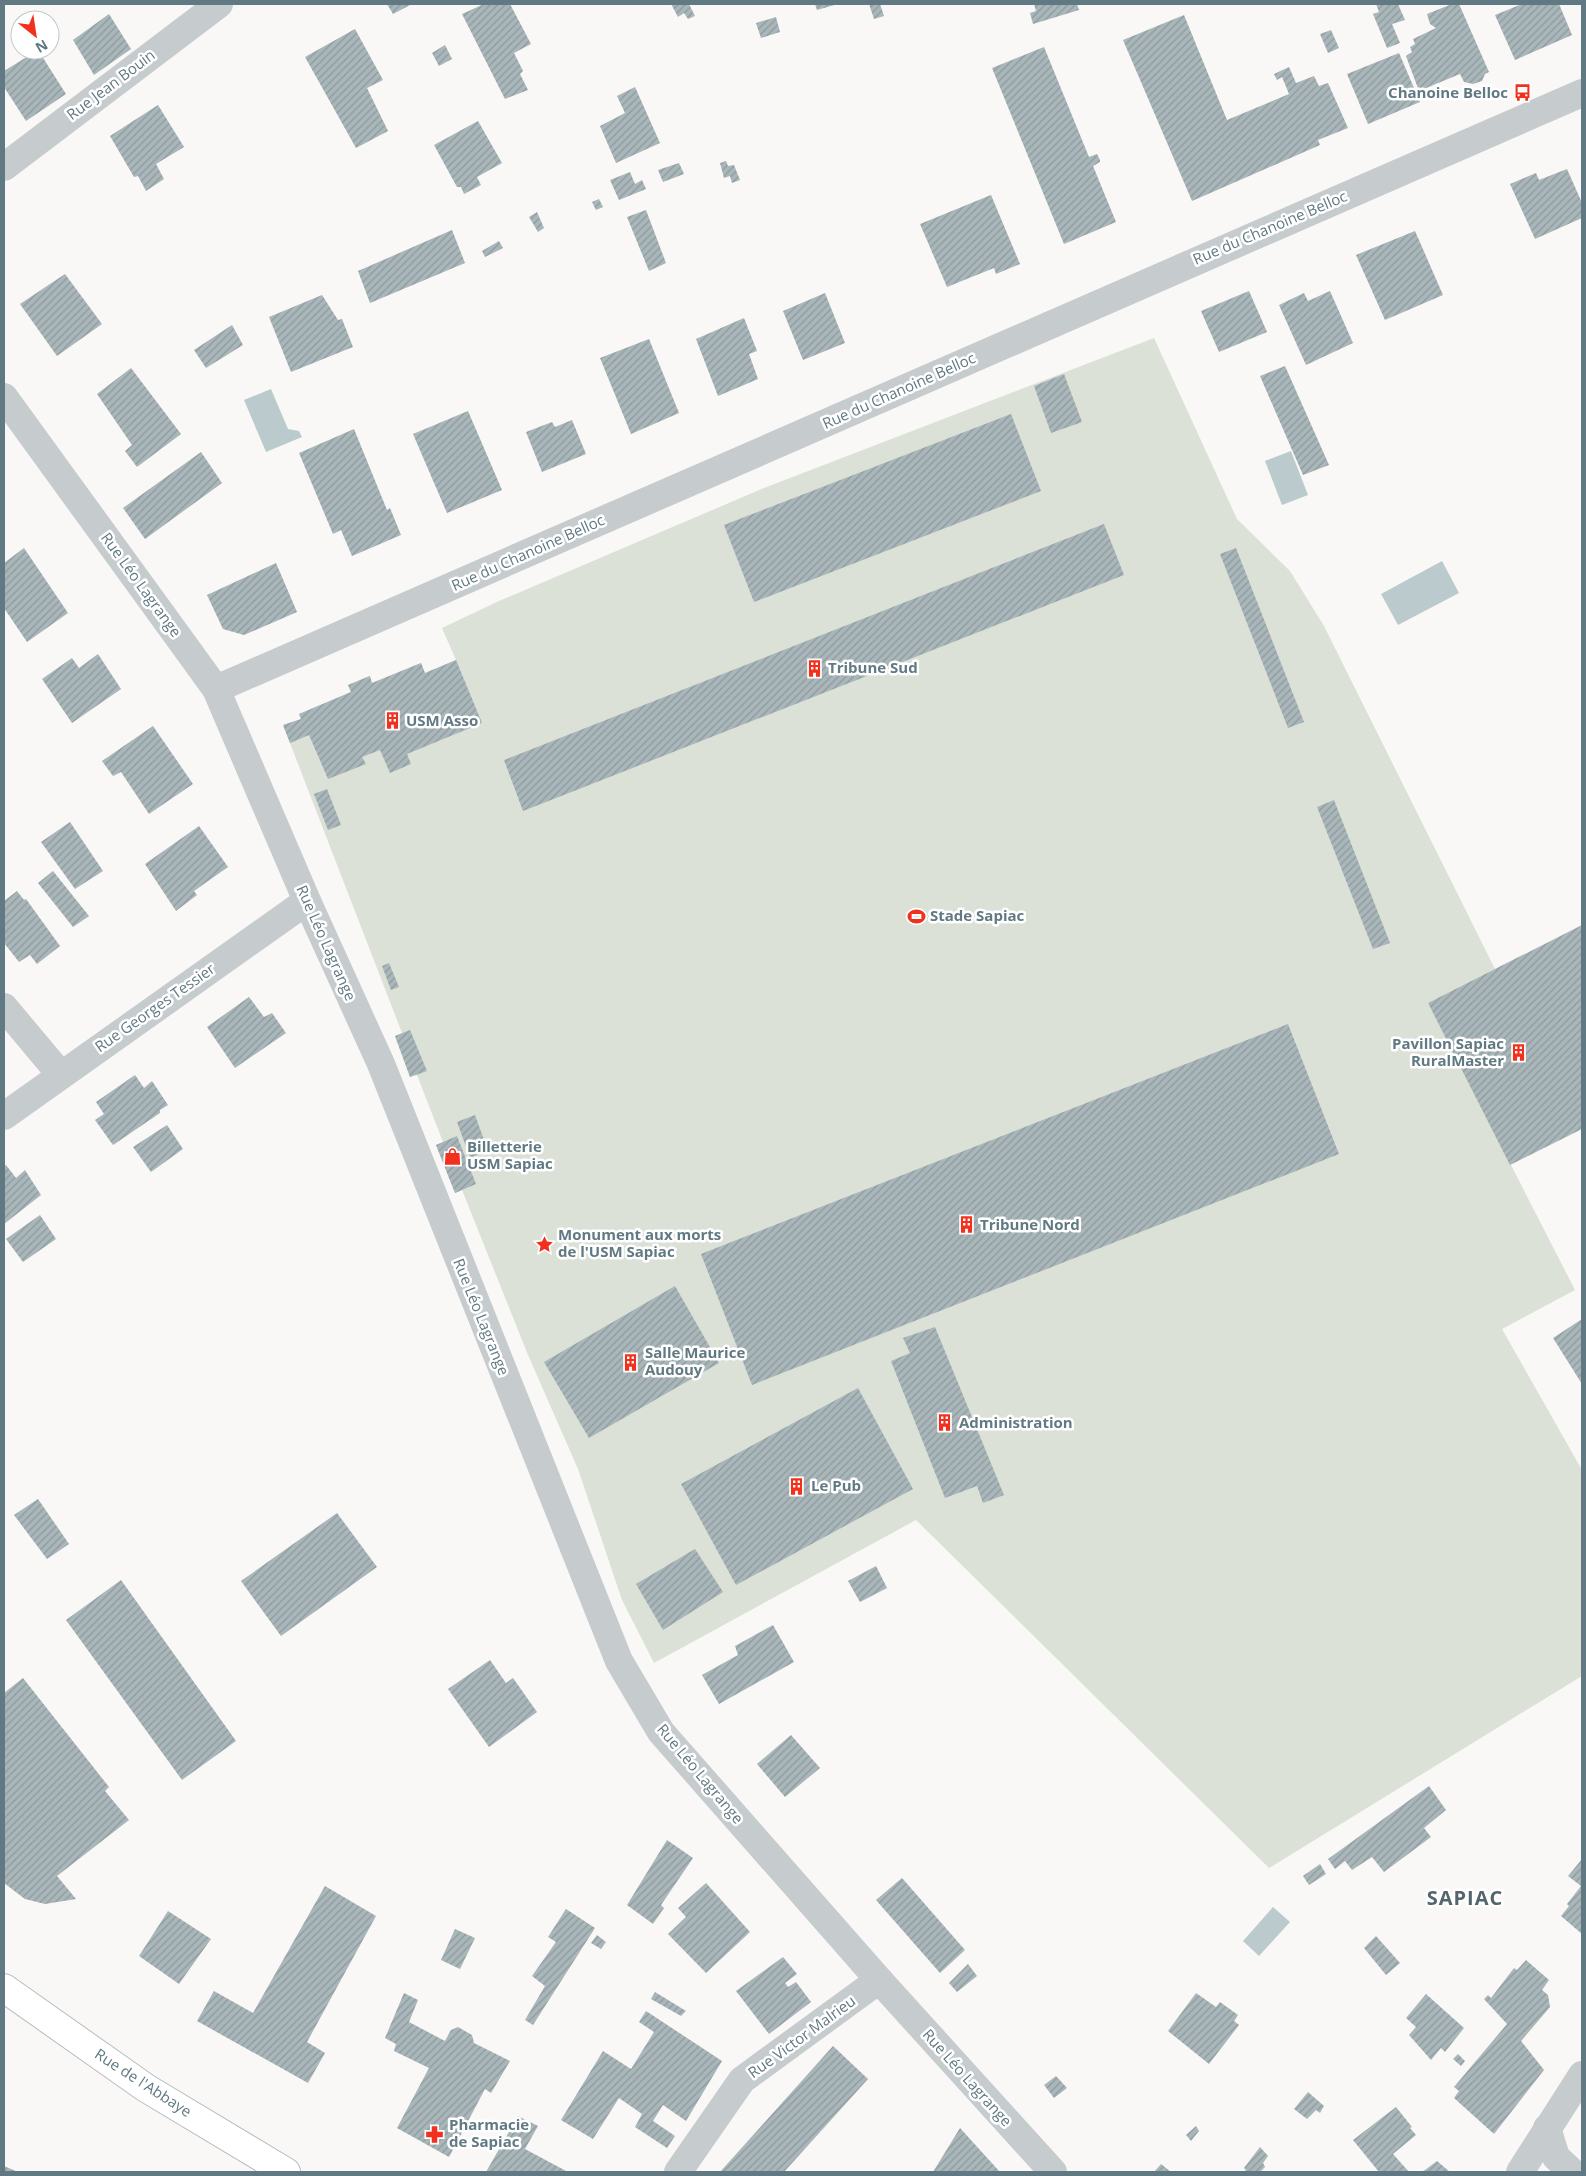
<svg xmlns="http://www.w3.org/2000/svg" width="1586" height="2176" font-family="'Open Sans',sans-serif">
<defs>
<pattern id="building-hatch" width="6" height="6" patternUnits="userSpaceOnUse" patternTransform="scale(1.25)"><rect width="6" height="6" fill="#a9b6ba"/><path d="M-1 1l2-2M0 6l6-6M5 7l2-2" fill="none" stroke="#8d999d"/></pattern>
</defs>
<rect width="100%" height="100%" fill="#f9f8f6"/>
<polygon fill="#dbe1d6" points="1154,338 1237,519 1290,571 1324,626 1495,969 1428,1003 1575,1290 1502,1329 1582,1470 1582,1676 1269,1868 916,1520 654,1663 622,1600 578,1469 528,1355 462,1190 455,1193 436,1145 443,1142 417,1075 410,1077 395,1036 402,1033 283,725 301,719 299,714 351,692 348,685 369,676 372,683 421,663 425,673 456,660 442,628 499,601 764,488"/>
<g fill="#bbcbcd">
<polygon points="271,389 288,429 299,431 302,437 266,452 244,400"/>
<polygon points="1291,451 1308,495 1282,505 1265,461"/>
<polygon points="1442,561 1459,593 1398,625 1381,594"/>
<polygon points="1273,1907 1290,1922 1259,1956 1243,1941"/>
</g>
<g fill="url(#building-hatch)">
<polygon points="387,4 412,4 393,14"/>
<polygon points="484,4 510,4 531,44 514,53 523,71 520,74 528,90 505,99 462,14"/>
<polygon points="671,4 689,4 695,16 688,19 684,13 678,17"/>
<polygon points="815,4 838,4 817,10"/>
<polygon points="869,4 880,4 884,16 874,19"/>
<polygon points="1034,4 1077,4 1079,10 1033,24 1030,13 1036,11"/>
<polygon points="1376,4 1398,4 1405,20 1392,24 1400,43 1387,48 1373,14 1379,12"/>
<polygon points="1452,4 1459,4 1489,72 1485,74 1482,81 1473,84 1464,82 1460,74 1419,91 1406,56 1412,52 1410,47 1415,44 1413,39 1436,28 1430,24 1427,14"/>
<polygon points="1522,4 1559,4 1572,35 1515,60 1495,15"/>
<polygon points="109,14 131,49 94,75 73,40"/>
<polygon points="1184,15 1227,120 1289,94 1282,77 1277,80 1274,74 1289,67 1296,83 1314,76 1319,86 1328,83 1348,128 1318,140 1320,145 1192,201 1123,40"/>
<polygon points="776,17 780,32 761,38 756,23"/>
<polygon points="355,29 383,80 367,88 388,131 356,148 305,57"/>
<polygon points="1331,30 1339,48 1328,53 1320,34"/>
<polygon points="445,45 452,59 439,66 432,53"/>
<polygon points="1044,47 1089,157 1097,154 1100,160 1100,162 1093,166 1116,222 1064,244 992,68"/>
<polygon points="38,50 66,94 26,121 4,87 4,71"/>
<polygon points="1399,53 1420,102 1368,124 1347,74"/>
<polygon points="635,87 660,143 616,163 600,126 625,113 617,96"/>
<polygon points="158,105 184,147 156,164 164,179 146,191 138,176 134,177 110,136"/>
<polygon points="478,121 502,163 477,177 481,185 464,194 461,187 457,187 434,145"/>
<polygon points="726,161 728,166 734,165 740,180 732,183 730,176 724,178 720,163"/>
<polygon points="679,163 684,174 663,182 658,170"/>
<polygon points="1567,169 1582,203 1582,218 1535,239 1510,184 1536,173 1539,180"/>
<polygon points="630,172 635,184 642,180 646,189 619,200 610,180"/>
<polygon points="991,195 1020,264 996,274 994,268 947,287 920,224"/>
<polygon points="599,199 603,207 596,210 592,202"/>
<polygon points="646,210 666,263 649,271 627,217"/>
<polygon points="537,212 544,228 538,232 529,217"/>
<polygon points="452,230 465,263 370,303 358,271"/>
<polygon points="1415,231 1443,295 1385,320 1356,255"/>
<polygon points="499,241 503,248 485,257 482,251"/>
<polygon points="65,274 102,324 57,356 20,304"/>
<polygon points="1249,291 1267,332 1219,352 1201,311"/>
<polygon points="1330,291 1353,343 1306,365 1279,305 1304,293 1308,301"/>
<polygon points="825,293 845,343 803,360 783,311"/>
<polygon points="322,295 338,320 342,319 353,347 291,372 269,317"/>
<polygon points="744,318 757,351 749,354 758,379 718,396 696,339"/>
<polygon points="232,325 243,345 206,368 194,350"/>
<polygon points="649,339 679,413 631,434 600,358"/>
<polygon points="1285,366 1329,465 1303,475 1260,376"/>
<polygon points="131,368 181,434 137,467 125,451 132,445 97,394"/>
<polygon points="1064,374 1082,422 1051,433 1034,386"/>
<polygon points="468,411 502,490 447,513 413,434"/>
<polygon points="1011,414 1041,491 754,602 724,525"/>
<polygon points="572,420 586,454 542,472 526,432 552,422 555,427"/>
<polygon points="354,429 387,510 390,508 401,535 352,556 341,530 333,534 299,453"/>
<polygon points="201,452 222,483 145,539 123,508"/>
<polygon points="1104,524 1124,575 523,811 504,760"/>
<polygon points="24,548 68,613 27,642 4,608 4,563"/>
<polygon points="1236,548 1304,722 1288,728 1220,554"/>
<polygon points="276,563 297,612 244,635 223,629 207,595"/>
<polygon points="98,654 121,689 72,723 42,679 72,658 79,668"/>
<polygon points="456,660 482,723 407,754 411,764 390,773 380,750 362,757 366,764 328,779 309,735 290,743 283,725 301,719 299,714 351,692 348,685 370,676 372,683 421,663 425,673"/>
<polygon points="153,726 193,784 149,814 121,772 113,776 102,761"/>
<polygon points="327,789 341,825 328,830 314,794"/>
<polygon points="1334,800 1390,943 1373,949 1317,807"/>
<polygon points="70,822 103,871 75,889 41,842"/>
<polygon points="199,826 228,867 194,891 197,895 176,911 145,864"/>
<polygon points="53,871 89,916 73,927 38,883"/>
<polygon points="17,891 24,900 26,899 60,946 37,964 30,955 19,962 4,943 4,901"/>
<polygon points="1582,925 1582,1129 1510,1165 1428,1003"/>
<polygon points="389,963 399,987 391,990 382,966"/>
<polygon points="249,997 264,1017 272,1013 286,1033 235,1068 207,1027"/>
<polygon points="1288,1024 1339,1154 752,1385 701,1254"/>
<polygon points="410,1030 427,1071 410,1077 395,1036"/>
<polygon points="135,1075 144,1088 152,1081 168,1105 160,1110 160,1113 113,1145 95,1120 104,1114 96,1102"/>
<polygon points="475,1115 488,1151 470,1158 457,1122"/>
<polygon points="167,1125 183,1149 151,1172 133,1147"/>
<polygon points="457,1136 476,1184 455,1193 436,1145"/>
<polygon points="6,1165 16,1178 25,1170 41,1195 4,1224 4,1167"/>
<polygon points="40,1215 56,1239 23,1262 6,1239"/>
<polygon points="675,1286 719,1363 589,1438 544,1362"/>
<polygon points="1582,1319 1582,1384 1553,1338"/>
<polygon points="935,1327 1004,1495 983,1503 977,1486 945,1498 891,1361 910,1353 903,1338"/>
<polygon points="858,1388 913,1489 736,1585 681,1484"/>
<polygon points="38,1499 69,1544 47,1559 14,1515"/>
<polygon points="337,1513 377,1567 281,1636 241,1581"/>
<polygon points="695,1549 723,1592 663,1630 636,1584"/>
<polygon points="876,1566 887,1588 860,1602 848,1581"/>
<polygon points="121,1580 236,1741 182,1780 66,1620"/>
<polygon points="773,1625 794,1662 719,1704 702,1675 738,1655 735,1646"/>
<polygon points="490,1660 506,1683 513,1678 537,1712 489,1747 448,1689"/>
<polygon points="23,1678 109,1787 105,1791 129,1820 57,1876 76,1899 45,1904 25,1899 4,1883 4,1693"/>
<polygon points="791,1735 820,1768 785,1797 757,1764"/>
<polygon points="1429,1786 1446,1810 1424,1828 1431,1837 1384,1872 1372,1857 1352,1870 1345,1861 1335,1869 1328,1859"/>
<polygon points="667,1840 693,1858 661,1905 664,1908 653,1924 627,1905"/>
<polygon points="1582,1859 1582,1934 1561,1916 1569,1906 1567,1904 1581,1886 1568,1876"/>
<polygon points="1320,1864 1326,1874 1309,1885 1303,1876"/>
<polygon points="902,1878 965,1950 940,1973 876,1900"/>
<polygon points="706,1883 750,1932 706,1973 668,1934 686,1917 678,1908"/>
<polygon points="325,1886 376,1916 307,2042 325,2053 308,2083 197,2021 214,1991 253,2013"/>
<polygon points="566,1909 595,1928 533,2025 525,2020 545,1986 532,1976 556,1942 548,1937"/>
<polygon points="168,1911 211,1939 179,1984 139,1956"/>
<polygon points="455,1929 475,1938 460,1969 441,1960"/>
<polygon points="597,1935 606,1942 601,1949 591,1943"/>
<polygon points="1376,1936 1400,1963 1386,1975 1364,1948"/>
<polygon points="783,1957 797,1974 785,1983 788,1987 796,1982 811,2002 769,2034 736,1991"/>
<polygon points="1526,1960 1549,1980 1542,1990 1548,1995 1550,2007 1521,2041 1544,2070 1494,2134 1454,2098 1459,2091 1454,2087 1507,2024 1484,1999 1488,1995 1491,1998 1514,1968 1517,1970"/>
<polygon points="968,1964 977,1976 957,1992 949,1983"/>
<polygon points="655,1992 686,2011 681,2016 651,1999"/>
<polygon points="404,1993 418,2000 409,2022 445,2041 451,2030 458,2027 472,2035 474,2043 510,2061 491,2093 485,2089 449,2157 397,2128 429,2068 394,2051 396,2044 385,2038"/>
<polygon points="1196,1993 1216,2007 1220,2002 1238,2015 1234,2021 1239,2025 1209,2064 1168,2031"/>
<polygon points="1426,1994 1464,2028 1445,2052 1441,2048 1431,2060 1409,2035 1416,2027 1406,2018"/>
<polygon points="646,2011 722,2061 686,2121 663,2105 653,2121 675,2136 667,2148 635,2127 642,2114 619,2098 593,2139 561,2120 603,2051 631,2069 654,2032 639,2022"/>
<polygon points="833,2046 868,2079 831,2120 784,2172 720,2172"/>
<polygon points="1458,2054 1465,2061 1461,2066 1453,2059"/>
<polygon points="1056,2076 1067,2088 1054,2098 1044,2085"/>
<polygon points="1308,2092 1324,2106 1320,2113 1316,2110 1307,2119 1294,2109"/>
<polygon points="1396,2107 1412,2127 1410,2128 1416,2135 1393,2154 1409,2172 1379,2172 1353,2140"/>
<polygon points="518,2116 538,2126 525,2149 568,2172 486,2172"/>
<polygon points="1196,2126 1199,2131 1191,2141 1186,2135"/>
<polygon points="960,2128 1000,2172 933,2172"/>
<polygon points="1260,2147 1268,2156 1263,2163 1265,2167 1260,2172 1244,2172 1246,2170 1244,2168"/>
<polygon points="1437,2161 1450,2172 1421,2172 1425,2170"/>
<polygon points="1161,2164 1171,2172 1154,2172"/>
<polygon points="4,2166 18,2172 4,2172"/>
</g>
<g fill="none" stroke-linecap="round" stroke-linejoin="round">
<defs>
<polyline id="major" points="4,1988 146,2088 286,2172"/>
</defs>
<use href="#major" stroke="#b6bdc0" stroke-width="30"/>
<g stroke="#c6cbce" stroke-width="28">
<polyline points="4,167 219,4"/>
<polyline points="4,397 216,689 307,901 381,1064 619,1661 661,1732 879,1980 1053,2172"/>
<polyline points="216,689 1582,93"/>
<polyline points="4,1007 61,1075"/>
<polyline points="4,1116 307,901"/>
<polyline points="1547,2128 1556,2157 1572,2172"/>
<polyline points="678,2172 742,2080 879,1980"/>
<polyline points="1520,2172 1582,2075"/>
</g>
<use href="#major" stroke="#fff" stroke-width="28"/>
</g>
<defs>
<symbol id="bus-bare" viewBox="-9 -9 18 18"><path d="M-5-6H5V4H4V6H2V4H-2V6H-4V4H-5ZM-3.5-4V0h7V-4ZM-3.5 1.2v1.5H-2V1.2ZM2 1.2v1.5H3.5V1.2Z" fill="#f1311d" stroke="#fff" stroke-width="2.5" paint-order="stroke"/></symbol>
<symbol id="building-bare" viewBox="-9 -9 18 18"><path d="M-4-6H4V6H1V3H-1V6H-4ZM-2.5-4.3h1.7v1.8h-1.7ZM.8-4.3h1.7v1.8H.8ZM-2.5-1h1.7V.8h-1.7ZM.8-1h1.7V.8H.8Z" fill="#f1311d" stroke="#fff" stroke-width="2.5" paint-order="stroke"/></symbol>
<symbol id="stadium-bare" viewBox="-9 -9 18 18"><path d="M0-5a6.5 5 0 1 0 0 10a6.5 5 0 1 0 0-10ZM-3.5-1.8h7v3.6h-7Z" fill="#f1311d" stroke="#fff" stroke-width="2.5" paint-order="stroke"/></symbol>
<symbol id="shop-bare" viewBox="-9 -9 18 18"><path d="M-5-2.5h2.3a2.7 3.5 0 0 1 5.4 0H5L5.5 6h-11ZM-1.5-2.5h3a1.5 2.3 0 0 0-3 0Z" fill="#f1311d" stroke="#fff" stroke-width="2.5" paint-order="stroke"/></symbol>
<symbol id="sight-bare" viewBox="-9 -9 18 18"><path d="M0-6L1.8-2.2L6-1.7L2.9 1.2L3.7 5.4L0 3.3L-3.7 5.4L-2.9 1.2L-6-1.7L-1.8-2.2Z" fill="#f1311d" stroke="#fff" stroke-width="2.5" paint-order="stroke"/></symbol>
<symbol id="pharmacy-bare" viewBox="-9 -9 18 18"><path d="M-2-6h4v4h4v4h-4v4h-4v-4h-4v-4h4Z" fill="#f1311d" stroke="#fff" stroke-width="2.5" paint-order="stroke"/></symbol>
</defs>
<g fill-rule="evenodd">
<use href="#bus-bare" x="1510" y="80" width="25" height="25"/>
<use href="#building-bare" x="802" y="656" width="25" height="25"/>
<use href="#building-bare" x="380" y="708" width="25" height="25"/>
<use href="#stadium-bare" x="904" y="904" width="25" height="25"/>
<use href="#building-bare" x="1506" y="1040" width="25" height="25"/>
<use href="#shop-bare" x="440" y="1144" width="25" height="25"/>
<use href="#building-bare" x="954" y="1212" width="25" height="25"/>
<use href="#sight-bare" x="532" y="1232" width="25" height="25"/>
<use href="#building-bare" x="618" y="1350" width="25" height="25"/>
<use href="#building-bare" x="932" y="1410" width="25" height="25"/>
<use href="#building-bare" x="784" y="1474" width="25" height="25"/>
<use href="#pharmacy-bare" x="422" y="2122" width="25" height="25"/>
</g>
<g text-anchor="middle" stroke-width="5" stroke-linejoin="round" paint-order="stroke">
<g font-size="15" fill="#617983" stroke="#fff">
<text transform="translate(111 85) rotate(-37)" y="5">Rue Jean Bouin</text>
<text transform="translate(1270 228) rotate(-23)" y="5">Rue du Chanoine Belloc</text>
<text transform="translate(899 391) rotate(-24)" y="5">Rue du Chanoine Belloc</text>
<text transform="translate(528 553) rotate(-24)" y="5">Rue du Chanoine Belloc</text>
<text transform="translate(141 585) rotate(54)" y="5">Rue Léo Lagrange</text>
<text transform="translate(326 943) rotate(66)" y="5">Rue Léo Lagrange</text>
<text transform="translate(155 1008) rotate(-35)" y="5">Rue Georges Tessier</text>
<text transform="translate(481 1317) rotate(68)" y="5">Rue Léo Lagrange</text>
<text transform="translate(700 1774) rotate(50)" y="5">Rue Léo Lagrange</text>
<text transform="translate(802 2037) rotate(-36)" y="5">Rue Victor Malrieu</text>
<text transform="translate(967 2078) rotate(48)" y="5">Rue Léo Lagrange</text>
<text transform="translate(143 2083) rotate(33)" y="5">Rue de l'Abbaye</text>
</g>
<g font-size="15" font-weight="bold" fill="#617983" stroke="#fff" text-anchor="start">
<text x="1508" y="98" text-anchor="end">Chanoine Belloc</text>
<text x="828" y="673">Tribune Sud</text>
<text x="406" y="726">USM Asso</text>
<text x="930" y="921">Stade Sapiac</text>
<text x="1504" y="1049" text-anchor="end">Pavillon Sapiac<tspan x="1504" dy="17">RuralMaster</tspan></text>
<text x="467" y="1152">Billetterie<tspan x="467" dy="17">USM Sapiac</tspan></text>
<text x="980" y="1230">Tribune Nord</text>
<text x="558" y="1240">Monument aux morts<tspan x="558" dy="17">de l'USM Sapiac</tspan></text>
<text x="645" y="1358">Salle Maurice<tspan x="645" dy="17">Audouy</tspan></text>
<text x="959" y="1428">Administration</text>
<text x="811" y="1491">Le Pub</text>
<text x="449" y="2130">Pharmacie<tspan x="449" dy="17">de Sapiac</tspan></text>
</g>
<g font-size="20" font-weight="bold" letter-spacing="1" fill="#54666d" stroke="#fff">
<text x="1465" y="1905">SAPIAC</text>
</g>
</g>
<rect width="1586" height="2176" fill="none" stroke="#617983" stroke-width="10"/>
<g transform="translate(35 35) rotate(150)"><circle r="24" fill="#ffffff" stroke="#c0c9cd"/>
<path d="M0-4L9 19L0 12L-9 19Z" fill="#f1311d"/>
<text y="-8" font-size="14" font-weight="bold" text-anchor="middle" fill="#617983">N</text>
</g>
</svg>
